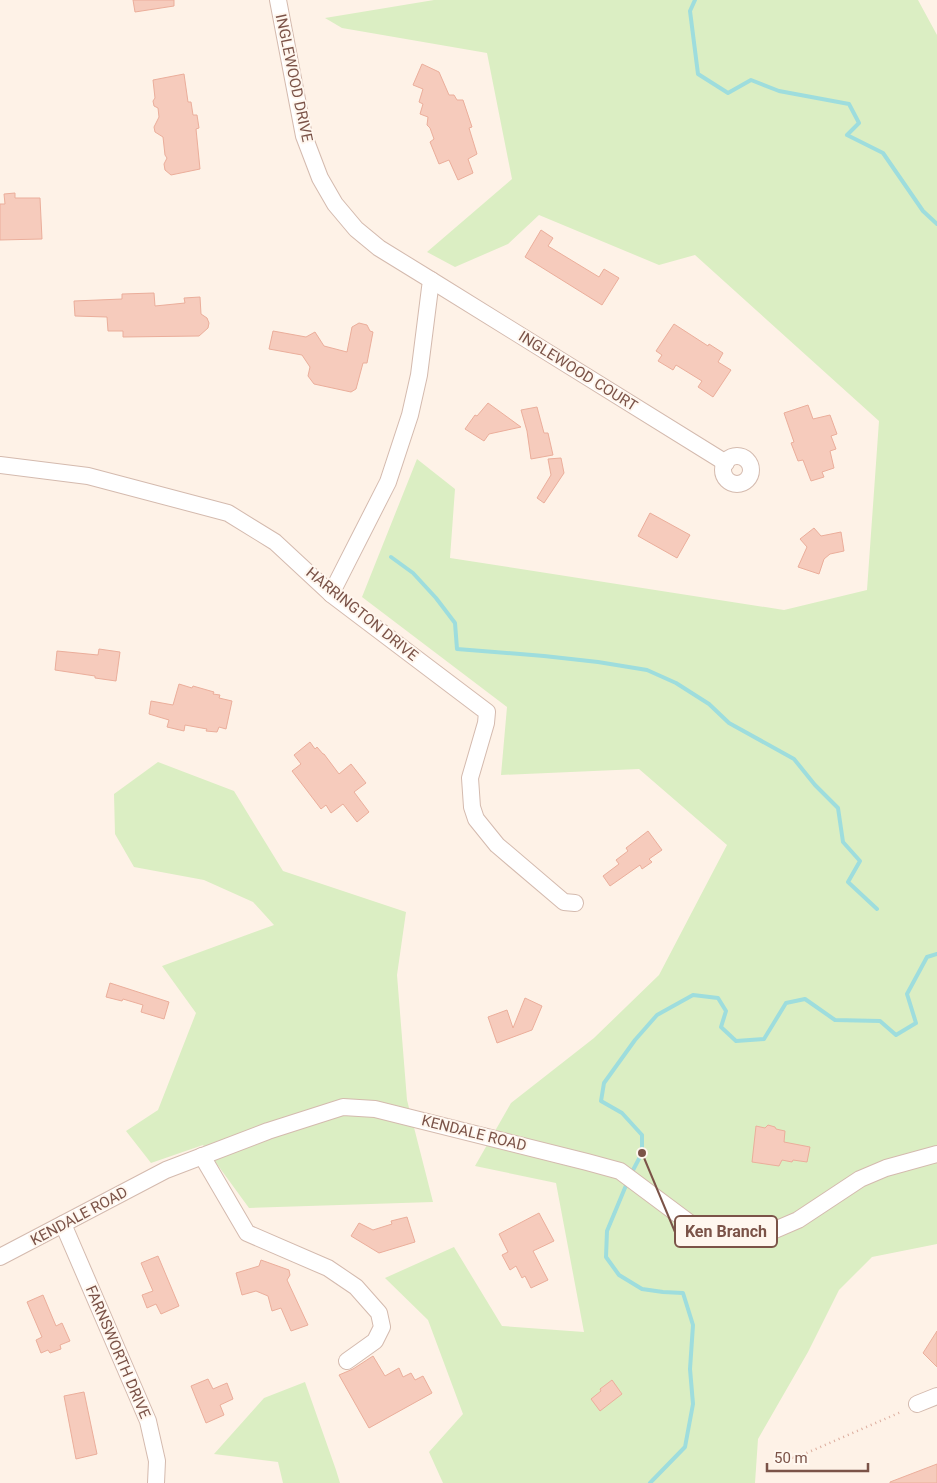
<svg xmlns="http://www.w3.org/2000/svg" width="937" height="1483" font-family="Roboto,sans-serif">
<rect width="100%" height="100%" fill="#fef2e7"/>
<g fill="#dbeec3">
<polygon points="434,0 918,0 937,35 937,1244 872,1257 839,1290 808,1352 758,1439 755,1483 443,1483 429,1452 463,1414 428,1320 385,1278 454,1247 502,1326 584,1332 556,1183 475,1166 511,1103 594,1038 659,975 727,845 639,769 501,775 507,707 362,597 417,459 455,489 450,558 784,610 867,590 879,421 695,255 659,265 539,215 508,244 455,267 427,252 512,179 487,53 342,28 325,18"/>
<polygon points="158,762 234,791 283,871 406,912 397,975 407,1100 433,1202 249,1208 203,1145 151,1163 126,1131 158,1110 196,1013 162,966 274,925 253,902 204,880 134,867 115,834 114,794"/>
<polygon points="305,1382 336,1470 340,1483 283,1483 278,1462 214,1454 264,1398"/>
</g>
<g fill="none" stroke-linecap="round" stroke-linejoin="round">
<g stroke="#9edddd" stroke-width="4">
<polyline points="695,0 690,11 698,74 728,93 751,80 779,91 849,104 859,123 847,135 883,153 923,211 937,224"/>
<polyline points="391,557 413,573 436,598 455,623 457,649 544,656 598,662 647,670 676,683 709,704 729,723 794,759 815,785 838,808 843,842 860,861 848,882 877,909"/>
<polyline points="631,1174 642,1153 642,1135 622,1113 601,1101 604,1083 635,1040 657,1015 693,995 718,998 726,1011 721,1027 736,1041 764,1039 786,1003 805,999 835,1020 880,1021 896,1035 916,1023 907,994 927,957 937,954"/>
<polyline points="627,1183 607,1231 606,1257 619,1275 642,1289 663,1292 683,1293 693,1325 690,1369 693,1404 685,1447 650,1483"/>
</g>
</g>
<g fill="#f6cbbc" stroke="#ebae9b">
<polygon points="133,0 174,0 174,6 135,12"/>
<polygon points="422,64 439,72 449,95 454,95 457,100 463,100 472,127 469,128 477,154 468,159 473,173 458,180 449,160 439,164 430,142 434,139 430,128 427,125 428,117 420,114 423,104 419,102 423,89 413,85"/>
<polygon points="184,74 188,102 191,102 193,115 197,115 199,128 196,129 200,169 171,175 165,170 164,164 167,158 165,155 163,137 155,132 154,127 159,117 158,108 154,106 153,101 155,98 153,80"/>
<polygon points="15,193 15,198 40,198 42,239 0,240 0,204 5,204 4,194"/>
<polygon points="541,230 553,238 548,246 599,277 604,269 619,278 602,305 525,257"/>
<polygon points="154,293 155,306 185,303 184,298 200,297 201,314 207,318 209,323 208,328 199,336 123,337 123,331 108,331 107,317 75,316 74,301 122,299 122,294"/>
<polygon points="359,323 367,325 370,331 373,332 367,363 363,363 356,389 351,392 314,384 308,376 310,367 302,355 269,349 273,331 306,337 315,332 324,346 347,352 352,327"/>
<polygon points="674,324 708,346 709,344 723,353 718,362 731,370 713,397 698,387 702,381 676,365 673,370 658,361 662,355 656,351"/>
<polygon points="488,403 521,427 489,434 484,441 465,429 475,415 477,416"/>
<polygon points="808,405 813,419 830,415 837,434 831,436 836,449 830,451 834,468 822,472 824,477 811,481 803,460 798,461 791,443 794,442 784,413"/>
<polygon points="537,407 544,433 548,433 553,455 531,459 527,431 521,410"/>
<polygon points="561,458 564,473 544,503 537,498 551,475 548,459"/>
<polygon points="650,513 690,535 677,558 638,536"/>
<polygon points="814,528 821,536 841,532 844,551 830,554 824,559 819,574 798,567 807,547 800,539"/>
<polygon points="99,649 120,652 116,681 95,678 95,676 55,670 57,651 98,655"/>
<polygon points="179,684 192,688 193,686 214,692 213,694 220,695 219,698 232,701 226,729 219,727 217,732 206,731 207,729 185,725 184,731 167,727 169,720 149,714 151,701 173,705"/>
<polygon points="310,742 315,749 317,747 323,754 324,754 339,774 351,764 366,783 354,792 369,812 357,822 343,804 331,813 326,805 321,809 292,771 301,764 294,755"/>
<polygon points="648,831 662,850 649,859 652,862 642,869 640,865 610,886 603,876 619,864 616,860 628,851 626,848"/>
<polygon points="110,983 169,1002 164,1019 141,1012 143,1005 123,999 122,1001 106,997"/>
<polygon points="525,998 542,1006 532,1030 497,1043 488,1017 507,1010 513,1028"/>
<polygon points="768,1125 775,1127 776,1129 785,1131 784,1142 810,1147 807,1162 793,1160 792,1162 782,1160 779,1166 752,1162 756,1126 765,1128"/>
<polygon points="539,1213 554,1241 533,1251 548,1280 531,1288 525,1276 522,1278 516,1266 510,1270 502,1255 508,1252 499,1234"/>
<polygon points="407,1217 415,1242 379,1253 351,1236 359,1223 373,1230 392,1224 391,1221"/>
<polygon points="158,1256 179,1306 161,1314 156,1304 147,1308 142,1295 153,1291 141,1263"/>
<polygon points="261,1260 289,1270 290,1275 287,1280 308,1325 291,1331 281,1308 272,1311 268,1296 256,1291 242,1295 236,1273 259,1266"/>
<polygon points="43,1295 56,1326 62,1323 70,1341 60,1345 61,1349 50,1353 48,1350 41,1353 36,1340 42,1337 27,1302"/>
<polygon points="937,1331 937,1367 923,1353"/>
<polygon points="373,1356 385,1376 399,1368 403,1377 411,1373 415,1380 423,1376 432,1393 369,1428 339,1375 353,1369"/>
<polygon points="208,1379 213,1389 227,1383 233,1399 220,1405 224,1415 206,1423 191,1386"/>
<polygon points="612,1380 622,1394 600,1411 591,1399 601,1391 600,1389"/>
<polygon points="84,1392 97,1454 76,1459 64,1396"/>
<polygon points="937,1464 937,1483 890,1483 890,1482"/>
</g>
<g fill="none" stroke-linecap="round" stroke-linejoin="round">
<defs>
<g id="minor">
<polyline points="278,0 304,136 320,178 335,204 356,229 379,248 431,280 419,375 410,415 388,482 331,594"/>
<polyline points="431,280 726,463"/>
<circle cx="737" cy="470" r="14"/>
<polyline points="0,465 88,476 228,513 275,542 331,594 487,712 486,723 470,778 472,807 476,819 497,845 564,902 575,903"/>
<polyline points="202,1156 247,1233 328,1268 356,1287 379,1313 382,1327 375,1341 347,1361"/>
<polyline points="63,1224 148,1421 157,1461 156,1483"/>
<polyline points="0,1257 166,1170 268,1131 343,1107 375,1109 587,1162 620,1171 695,1227 717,1236 735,1239 756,1238 798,1220 860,1179 886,1168 937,1154"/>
<polyline points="917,1404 937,1396"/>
</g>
</defs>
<use href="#minor" stroke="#d4baae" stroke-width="18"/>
<polyline stroke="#dcad9e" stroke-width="2.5" stroke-dasharray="1 4" stroke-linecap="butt" points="778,1454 795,1458 901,1412"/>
<use href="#minor" stroke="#fff" stroke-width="16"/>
</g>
<g text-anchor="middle" stroke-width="4" stroke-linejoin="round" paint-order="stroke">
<g font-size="15" fill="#7b5348" stroke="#fff7ef">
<text transform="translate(294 78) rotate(78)" y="5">INGLEWOOD DRIVE</text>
<text transform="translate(578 371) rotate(32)" y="5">INGLEWOOD COURT</text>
<text transform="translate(362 614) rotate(39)" y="5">HARRINGTON DRIVE</text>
<text transform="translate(474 1133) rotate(14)" y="5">KENDALE ROAD</text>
<text transform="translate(79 1216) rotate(-28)" y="5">KENDALE ROAD</text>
<text transform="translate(118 1352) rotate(67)" y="5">FARNSWORTH DRIVE</text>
</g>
</g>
<path fill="none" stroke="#7b5348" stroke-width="2" d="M642 1153L675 1232"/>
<circle fill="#7b5348" stroke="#fff7ef" stroke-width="2" cx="642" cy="1153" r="5"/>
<rect fill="#fff7ef" stroke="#7b5348" stroke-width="2" x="675" y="1216" width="102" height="31" rx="5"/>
<g font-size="16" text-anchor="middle" font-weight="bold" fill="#7b5348">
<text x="726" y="1237">Ken Branch</text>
</g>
<path d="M767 1463v8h101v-8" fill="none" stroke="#7b5348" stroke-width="2.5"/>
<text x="774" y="1463" font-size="15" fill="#7b5348" stroke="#fff7ef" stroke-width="4" paint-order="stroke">50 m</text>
</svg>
